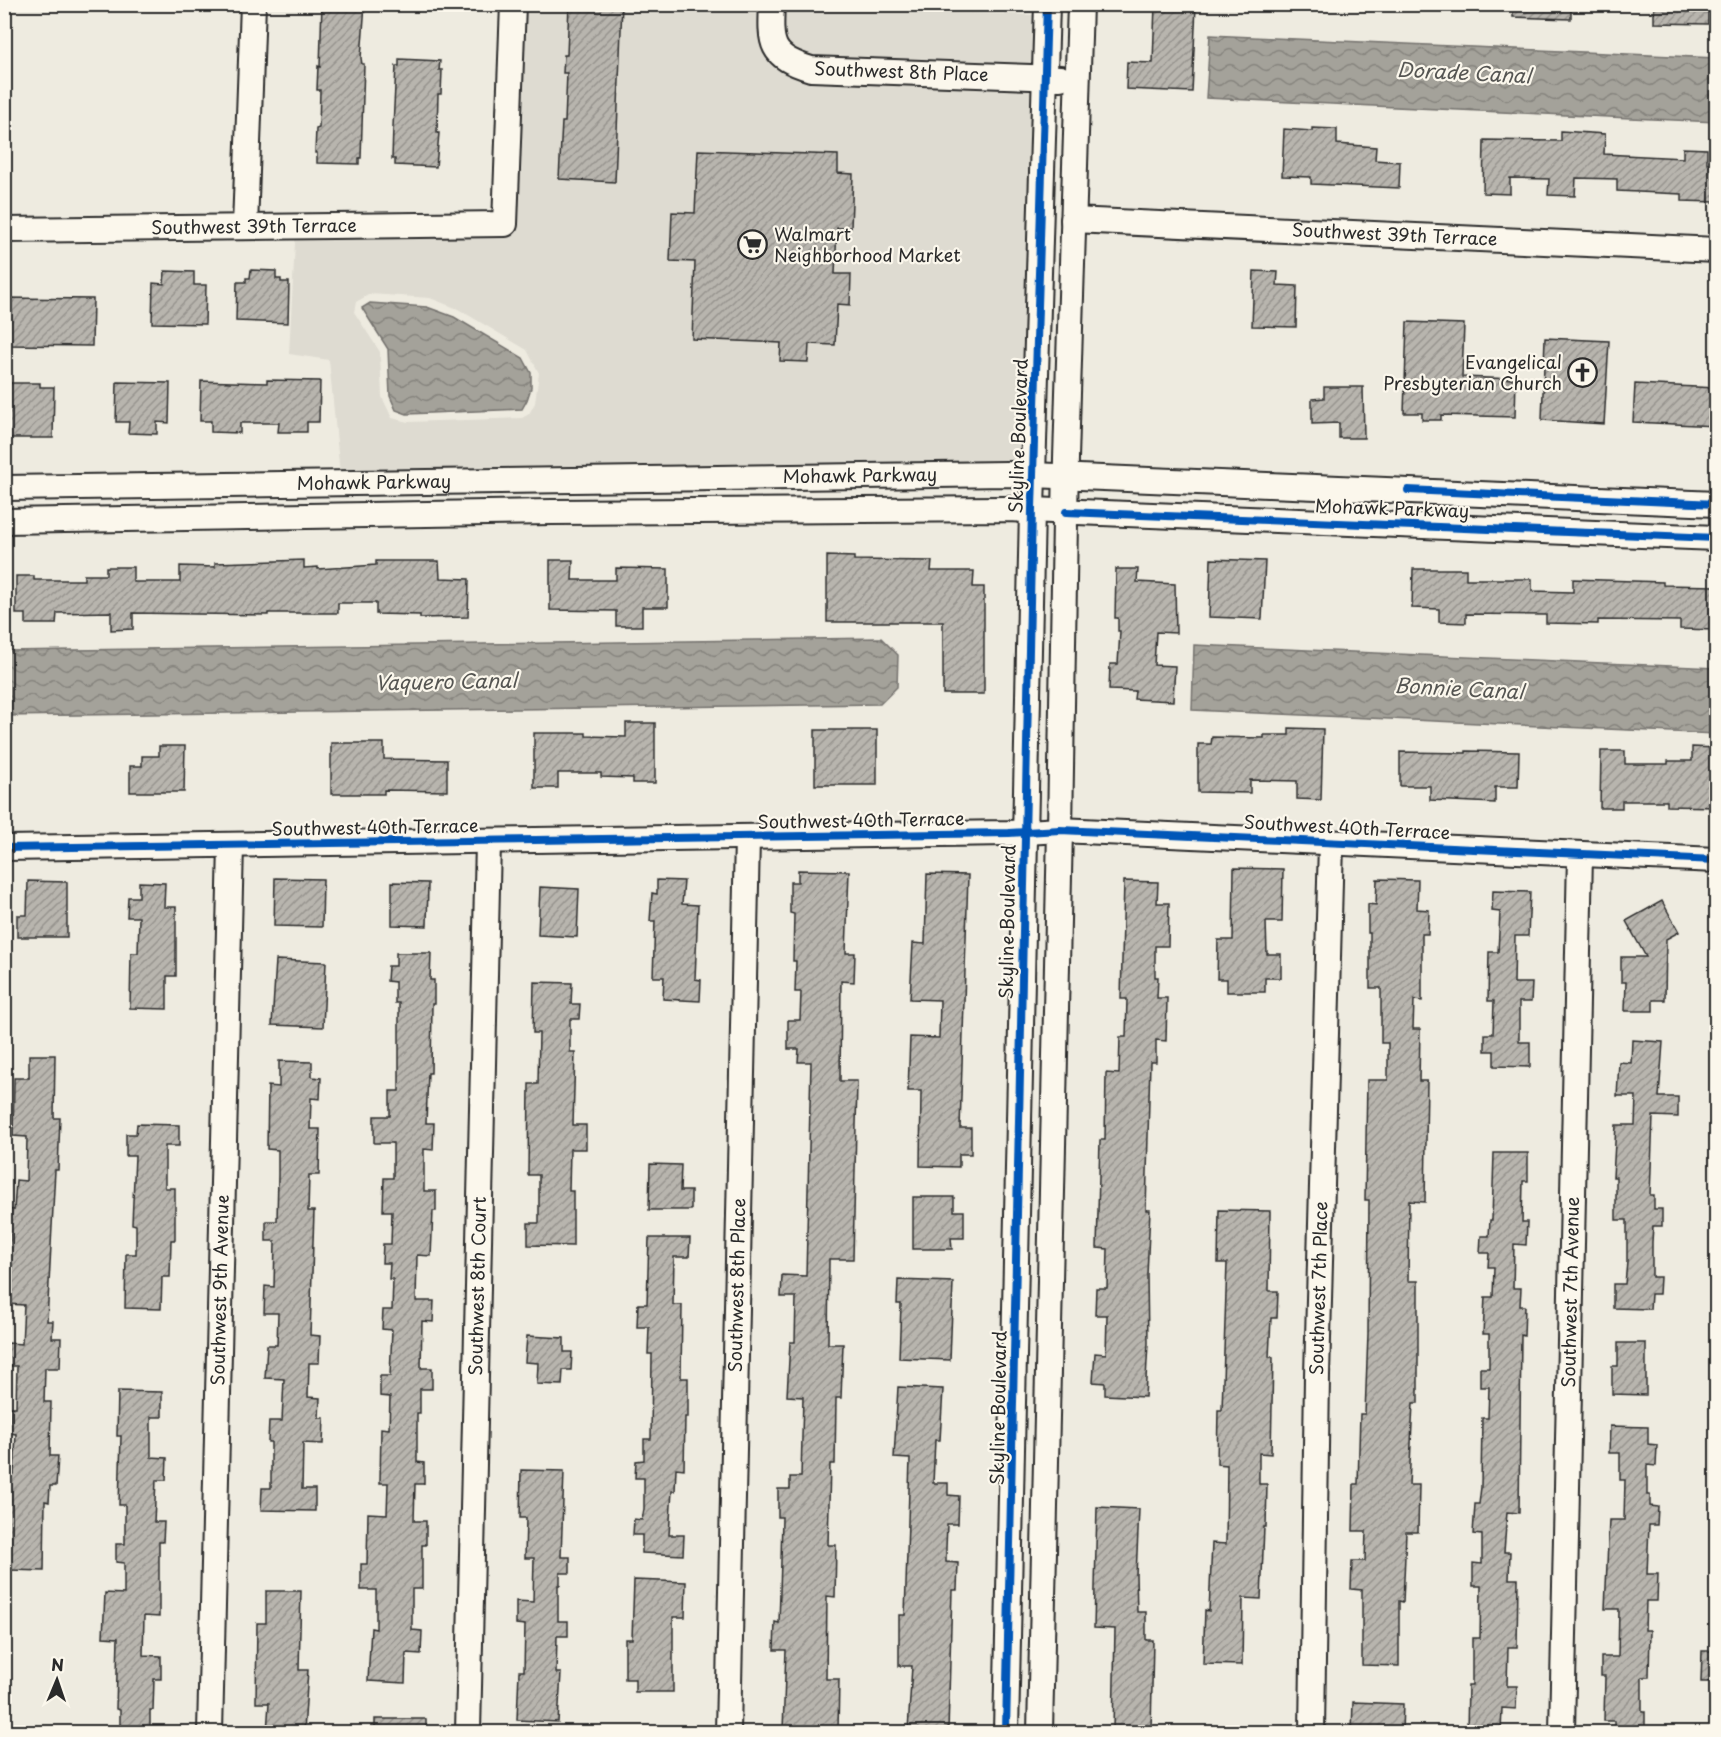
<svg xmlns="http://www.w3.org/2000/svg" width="1721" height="1737" font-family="'Playpen Sans',sans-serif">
<defs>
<pattern id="water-waves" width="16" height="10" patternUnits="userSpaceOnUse" patternTransform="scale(1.5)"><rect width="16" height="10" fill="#a4a29a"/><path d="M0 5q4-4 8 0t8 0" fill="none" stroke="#86847e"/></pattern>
<pattern id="building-hatch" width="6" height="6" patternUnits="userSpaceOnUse" patternTransform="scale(1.5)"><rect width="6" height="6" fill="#b8b5ae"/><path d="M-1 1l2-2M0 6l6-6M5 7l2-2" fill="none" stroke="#96938e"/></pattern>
</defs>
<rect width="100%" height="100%" fill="#eeebe0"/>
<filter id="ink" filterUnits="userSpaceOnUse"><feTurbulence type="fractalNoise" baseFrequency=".0167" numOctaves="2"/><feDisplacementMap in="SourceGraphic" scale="12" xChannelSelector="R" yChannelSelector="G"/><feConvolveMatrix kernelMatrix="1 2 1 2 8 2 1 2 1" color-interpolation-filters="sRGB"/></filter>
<g filter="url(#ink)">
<path fill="#dedbd1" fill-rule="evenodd" d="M812 4 902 11 1038 15 1024 464 340 474 329 360 289 354 296 225 518 221 526 5ZM370 294 430 298 458 309 527 350 539 373 535 403 529 414 522 418 408 422 392 418 382 397 380 352 354 312 356 302Z"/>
<g fill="url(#water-waves)" stroke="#74726e" stroke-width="1.5">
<polygon points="1210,35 1716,58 1716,122 1206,98"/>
<polygon points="370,303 427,307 454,317 523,358 531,373 531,388 527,400 522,409 407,414 396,410 390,396 388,349 362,308"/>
<polygon points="881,638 898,655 897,687 880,704 5,716 5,651"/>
<polygon points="1194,645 1716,668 1716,734 1192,710"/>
</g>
<g fill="url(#building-hatch)" stroke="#2b2b2b" stroke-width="1.5">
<polygon points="322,4 365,4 361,58 362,64 364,64 361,158 359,158 359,164 317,163 317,153 315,153 316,129 319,128 320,90 317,90 318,66 320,67"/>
<polygon points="569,4 622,4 615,182 559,179 562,122 565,122 567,73 563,73 564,55 567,55"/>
<polygon points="1155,4 1196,6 1192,92 1126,89 1127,62 1153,63"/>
<polygon points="1513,4 1571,4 1571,19 1513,17"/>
<polygon points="1654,4 1708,4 1708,24 1654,23"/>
<polygon points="399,59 440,61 439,70 442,70 441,94 438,94 437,133 439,133 436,167 395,165 395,159 392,159 393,127 396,66 399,66"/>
<polygon points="1312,128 1337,129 1337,144 1376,147 1375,160 1400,162 1399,188 1311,184 1311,177 1282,176 1284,129 1312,131"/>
<polygon points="1561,131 1605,134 1604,154 1683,158 1683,148 1707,149 1707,163 1716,163 1716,202 1682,201 1682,194 1617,191 1617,179 1576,178 1575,196 1548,195 1549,179 1510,178 1510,194 1483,193 1484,140 1561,141"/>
<polygon points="698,150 838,155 838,173 853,174 851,228 837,228 835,274 851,274 850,305 837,304 835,345 809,344 808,362 780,361 781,343 692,339 695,262 670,261 672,212 695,213"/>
<polygon points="251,270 276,271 276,279 281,279 281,282 289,282 288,323 236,321 237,282 246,282 246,278 250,278"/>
<polygon points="165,271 194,272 194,285 206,285 205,324 152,323 153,283 164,284"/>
<polygon points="1254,271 1278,272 1277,285 1297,286 1296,327 1252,326"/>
<polygon points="4,298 93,299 92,346 4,345"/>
<polygon points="1407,322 1464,324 1462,377 1516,379 1515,417 1441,415 1441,420 1422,420 1422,413 1404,413"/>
<polygon points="1545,338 1609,341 1604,424 1542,420"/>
<polygon points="267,380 320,381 319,422 307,422 307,432 278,432 279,423 240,423 240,433 211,432 211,421 200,421 201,381 267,383"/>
<polygon points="117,382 170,383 169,423 157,422 157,434 128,433 129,422 116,422"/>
<polygon points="4,383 40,383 40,387 54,387 53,438 4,438"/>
<polygon points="1635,384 1716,388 1716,426 1633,422"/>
<polygon points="1324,387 1363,387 1364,438 1339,438 1339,423 1312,424 1312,399 1324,398"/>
<polygon points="827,556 854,557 854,560 932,561 931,571 974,571 973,587 984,587 984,694 943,694 943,622 827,622"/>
<polygon points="1211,559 1265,561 1262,619 1209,617"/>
<polygon points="304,560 304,568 318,567 318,569 376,565 376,561 439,561 440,578 469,579 468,617 420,618 420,615 376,614 376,603 338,603 338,613 268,613 268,615 133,613 133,629 111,630 111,612 57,613 56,624 26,624 26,614 16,614 16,576 34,576 34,580 84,580 84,575 106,575 106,567 133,567 133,582 180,582 180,566 215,567 215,563"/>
<polygon points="550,560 573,560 572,580 616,580 616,568 668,569 668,607 642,607 642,626 616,626 616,611 550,610"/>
<polygon points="1116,569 1138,569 1137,582 1175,584 1176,633 1156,632 1154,665 1175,666 1173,701 1134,699 1135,691 1109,690 1110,664 1118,664 1120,631 1118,631 1118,618 1115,618"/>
<polygon points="1413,569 1466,569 1466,579 1532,579 1532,591 1573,592 1573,579 1663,582 1663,585 1716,586 1716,630 1680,629 1680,621 1598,620 1598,624 1546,623 1546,615 1466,614 1466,623 1439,622 1439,609 1412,608"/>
<polygon points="626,723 655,723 655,783 633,783 633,778 601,777 601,773 558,773 558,788 534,788 534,733 586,733 586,736 626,737"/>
<polygon points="1289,728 1323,729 1321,800 1297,799 1297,781 1250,780 1250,793 1198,792 1198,744 1211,744 1212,737 1264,738 1264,735 1289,735"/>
<rect x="815" y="730" width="62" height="55"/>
<polygon points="331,743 384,743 384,759 447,760 447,791 384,790 384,794 331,794"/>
<polygon points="159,746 185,746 184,792 130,792 130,766 142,766 142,756 159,756"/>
<polygon points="1692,747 1716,748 1716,807 1667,806 1667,801 1622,801 1622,808 1600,808 1601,751 1625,751 1625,764 1668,764 1668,761 1692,761"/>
<polygon points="1466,751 1519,752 1518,787 1495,787 1495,803 1430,800 1430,786 1400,786 1400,752 1466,753"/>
<polygon points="1234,868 1283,869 1282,922 1266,922 1267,954 1281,954 1281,978 1265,978 1265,992 1227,992 1227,979 1217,979 1218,940 1233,940"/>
<polygon points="798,870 849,871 846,953 855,953 854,982 841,981 840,1081 857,1081 853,1259 829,1259 828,1344 843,1344 841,1398 836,1398 835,1464 830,1464 828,1545 836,1545 835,1597 827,1596 826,1679 839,1679 838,1731 783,1730 786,1650 774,1650 775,1622 779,1623 781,1561 782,1517 778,1517 778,1489 790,1489 790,1477 801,1477 803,1397 787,1396 790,1342 795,1342 796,1297 781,1297 782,1275 806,1276 811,1062 798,1062 799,1049 788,1049 788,1020 800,1020 801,992 795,992 796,961 793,961 794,914 790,913 790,882 798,882"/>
<polygon points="927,874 968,875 960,1128 971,1128 971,1154 959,1154 959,1167 920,1166 921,1091 908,1091 910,1037 939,1038 940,1000 910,999 913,943 925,944"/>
<polygon points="275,878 323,879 322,927 274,926"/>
<polygon points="1377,879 1418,880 1417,909 1429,910 1428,934 1422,934 1422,1001 1414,1000 1413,1029 1420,1029 1419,1081 1427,1081 1425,1202 1409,1201 1408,1281 1418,1281 1418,1403 1413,1403 1409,1485 1419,1485 1418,1532 1406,1532 1403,1602 1399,1601 1399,1666 1362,1665 1362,1590 1351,1589 1352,1561 1365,1561 1366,1531 1353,1531 1354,1484 1358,1484 1360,1414 1365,1414 1368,1334 1369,1200 1365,1200 1367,1080 1388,1080 1388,1043 1381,1043 1381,988 1370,988 1370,933 1368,933 1368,904 1376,905"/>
<polygon points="657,880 684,881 682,904 698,905 695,979 701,980 700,1001 663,999 664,977 653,977 655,921 650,921 652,893 657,894"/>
<polygon points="28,881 67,882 67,937 17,937 17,915 27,915"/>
<polygon points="1124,881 1158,882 1157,903 1169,903 1168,946 1155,946 1155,977 1158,977 1157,998 1167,998 1166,1041 1156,1040 1156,1062 1150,1062 1146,1210 1150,1210 1147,1275 1148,1343 1145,1397 1105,1395 1105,1383 1093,1382 1095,1353 1106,1354 1107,1315 1095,1315 1096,1288 1107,1288 1108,1249 1097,1248 1100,1140 1105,1140 1106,1073 1119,1074 1120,1037 1126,1037 1127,999 1121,999"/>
<polygon points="139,882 165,883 164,907 176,907 176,976 167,976 167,1009 130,1008 131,953 138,953 139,917 127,917 128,897 139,897"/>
<polygon points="392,882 428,883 427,926 392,925"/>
<polygon points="540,887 579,889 577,937 538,935"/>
<polygon points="1493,891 1530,892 1528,936 1515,936 1514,983 1532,983 1531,1002 1519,1002 1519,1042 1530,1042 1530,1067 1494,1066 1494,1051 1485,1051 1485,1034 1493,1034 1494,1001 1488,1001 1489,952 1498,952 1500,912 1492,911"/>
<polygon points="1662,901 1679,932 1666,939 1665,1000 1653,1000 1653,1011 1625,1011 1626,982 1621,982 1621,957 1646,957 1626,921"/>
<polygon points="396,953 431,953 430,980 434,980 434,1004 432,1004 431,1073 428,1073 426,1123 434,1123 433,1150 424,1149 424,1191 436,1191 436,1211 433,1211 431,1256 417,1255 416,1301 434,1301 433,1322 422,1321 421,1368 432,1368 432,1389 420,1389 420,1413 417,1413 417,1462 424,1463 424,1484 415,1484 414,1521 426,1521 426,1545 422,1545 422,1589 412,1589 412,1630 422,1631 421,1654 406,1653 405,1683 368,1681 371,1628 376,1629 376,1590 361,1590 361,1564 367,1564 368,1513 387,1514 388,1483 380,1483 381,1428 389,1429 390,1397 380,1396 380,1376 390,1376 392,1330 382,1329 383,1310 392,1310 393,1279 389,1279 390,1263 382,1263 383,1244 391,1244 392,1211 383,1211 384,1178 393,1178 393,1143 374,1143 374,1116 390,1116 390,1091 399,1091 399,1003 395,1003 395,982 387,981 388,966 396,966"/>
<polygon points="276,960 326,962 323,1027 272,1025"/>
<polygon points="534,982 572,983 571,1004 580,1004 579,1019 570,1019 570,1052 575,1052 573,1125 586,1125 586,1149 570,1149 569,1191 573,1191 573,1246 528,1245 528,1223 539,1223 539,1175 528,1175 529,1084 538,1084 539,1033 533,1033"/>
<polygon points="1632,1040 1663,1042 1659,1097 1678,1097 1678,1117 1653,1116 1650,1195 1654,1195 1654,1209 1662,1209 1662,1226 1653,1226 1652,1242 1652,1277 1660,1277 1659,1294 1651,1294 1650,1309 1613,1308 1613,1284 1625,1284 1627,1262 1627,1220 1616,1220 1616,1177 1613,1177 1616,1125 1635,1125 1636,1096 1617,1096 1619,1062 1631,1063"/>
<polygon points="29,1055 55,1055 54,1118 60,1118 58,1170 55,1170 47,1321 53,1321 52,1338 61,1338 60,1368 45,1368 44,1402 51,1402 50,1456 58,1456 56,1486 50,1486 49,1502 45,1501 44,1571 10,1570 10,1540 4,1540 9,1474 14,1474 16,1434 10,1433 11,1407 16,1407 17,1366 7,1366 8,1343 22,1344 24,1305 6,1304 10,1234 6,1234 8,1209 14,1210 16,1180 26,1181 27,1137 13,1136 14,1078 29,1078"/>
<polygon points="279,1061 312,1062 312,1077 321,1078 320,1099 311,1098 310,1129 320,1129 319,1175 309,1175 308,1211 314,1211 310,1335 320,1336 319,1363 309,1363 308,1397 320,1398 319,1418 324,1418 323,1444 303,1443 302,1489 315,1489 315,1511 261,1510 262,1488 271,1488 271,1442 268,1442 269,1421 282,1421 284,1379 265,1378 267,1345 277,1345 278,1313 264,1313 265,1286 274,1287 275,1241 266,1241 266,1221 277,1221 278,1175 278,1150 267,1149 268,1086 279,1087"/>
<polygon points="137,1124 179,1125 179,1146 165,1146 165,1188 175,1188 175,1240 171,1240 170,1277 162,1277 161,1309 125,1308 126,1254 136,1254 136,1225 132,1224 135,1156 126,1156 126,1134 136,1134"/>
<polygon points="1494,1153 1528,1153 1528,1181 1523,1181 1522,1222 1527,1222 1526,1245 1514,1244 1513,1288 1521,1288 1520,1306 1525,1306 1524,1336 1521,1335 1519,1513 1507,1512 1504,1552 1510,1552 1509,1579 1518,1579 1517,1647 1508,1647 1507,1686 1517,1686 1516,1709 1502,1708 1501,1732 1467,1732 1468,1685 1472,1685 1472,1638 1480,1638 1481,1586 1473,1586 1473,1563 1482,1564 1482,1535 1473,1534 1475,1504 1479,1504 1481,1487 1482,1418 1488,1418 1489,1387 1480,1387 1480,1368 1489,1368 1489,1334 1483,1334 1485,1297 1493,1297 1494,1267 1488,1267 1489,1253 1480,1253 1481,1236 1489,1236 1490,1220 1492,1220"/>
<polygon points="650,1164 681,1165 680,1191 691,1191 691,1210 649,1210"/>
<polygon points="913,1197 954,1197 954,1211 964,1211 964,1238 951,1238 952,1249 913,1249"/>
<polygon points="1219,1210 1270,1211 1269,1291 1278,1291 1277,1318 1271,1318 1269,1357 1273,1357 1271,1454 1259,1453 1259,1484 1267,1484 1266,1527 1264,1527 1261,1599 1243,1598 1242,1665 1203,1664 1205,1610 1209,1611 1212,1543 1226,1544 1227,1465 1217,1464 1218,1410 1222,1410 1227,1263 1218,1263"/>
<polygon points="649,1238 690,1238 689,1257 674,1257 673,1305 682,1305 681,1378 688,1378 688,1417 685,1417 684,1469 676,1468 675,1491 672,1491 669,1535 684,1535 683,1555 642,1553 642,1535 633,1535 634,1519 642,1520 644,1509 644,1478 635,1478 636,1461 644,1460 644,1439 651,1439 652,1354 648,1354 649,1327 637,1327 638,1304 647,1304"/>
<polygon points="898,1280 953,1282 950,1360 899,1358 901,1304 897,1304"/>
<polygon points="527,1336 564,1338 564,1352 572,1352 571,1370 563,1370 562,1385 537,1384 538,1363 525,1362"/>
<polygon points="1618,1343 1646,1343 1646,1395 1612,1394 1612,1366 1618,1366"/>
<polygon points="898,1387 943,1389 940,1440 935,1440 933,1483 948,1483 948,1495 959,1496 958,1524 947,1524 946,1548 946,1562 958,1563 957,1590 952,1590 948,1732 908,1730 912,1666 899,1666 899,1615 905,1615 910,1459 894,1458"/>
<polygon points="118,1391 162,1392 162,1417 151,1417 151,1457 167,1458 166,1480 156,1480 154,1522 164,1522 163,1542 159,1542 159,1617 144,1616 143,1655 161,1656 161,1679 154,1679 153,1710 150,1710 150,1732 120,1732 120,1710 116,1709 118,1638 103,1637 105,1593 124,1594 124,1563 116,1562 116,1544 125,1544 125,1505 119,1505 121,1436 117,1436"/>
<polygon points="1610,1426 1648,1427 1648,1444 1657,1445 1656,1466 1647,1465 1647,1495 1650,1495 1650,1506 1658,1507 1657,1525 1649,1525 1647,1574 1658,1574 1657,1601 1646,1601 1645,1630 1650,1630 1649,1677 1642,1677 1642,1712 1645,1712 1645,1732 1614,1732 1614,1721 1604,1721 1605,1676 1601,1676 1601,1657 1618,1657 1619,1609 1605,1609 1609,1520 1624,1520 1625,1480 1620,1480 1620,1453 1609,1453"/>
<polygon points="521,1470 564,1471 561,1557 570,1557 570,1573 560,1573 560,1585 558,1585 558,1621 568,1621 568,1636 557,1636 556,1673 561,1673 558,1722 517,1720 519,1671 524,1671 525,1625 516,1624 516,1601 533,1602 534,1558 525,1558 526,1518 520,1518"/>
<polygon points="1097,1507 1139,1509 1136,1575 1137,1612 1146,1612 1146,1640 1153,1640 1151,1731 1113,1730 1115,1629 1094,1628"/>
<polygon points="634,1580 686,1582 685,1617 673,1617 673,1692 635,1692 635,1679 625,1679 625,1639 632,1639"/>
<polygon points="266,1591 301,1591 299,1670 308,1670 304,1732 267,1732 269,1703 256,1703 257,1623 266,1623"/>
<polygon points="1702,1651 1716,1651 1716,1682 1701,1682"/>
<polygon points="1353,1702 1403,1704 1402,1732 1352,1732"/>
<rect x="375" y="1719" width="51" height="13"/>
</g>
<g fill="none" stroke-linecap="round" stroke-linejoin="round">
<defs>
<g id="minor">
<path id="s1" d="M772 4C770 44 770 57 811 69L1060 78"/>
<path id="s2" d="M1073 220 1716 250"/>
<polyline points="245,227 253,4"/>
<path id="s3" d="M4 230 505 224 513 4"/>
<path id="s4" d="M4 488 1007 474 1716 504"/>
<polyline points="4,521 553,512 1006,509 1716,538"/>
<polyline points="4,848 1009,833 1060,830 1716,860"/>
<path id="s5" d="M210 1732 231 845"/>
<path id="s6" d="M468 1732 488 842"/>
<path id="s7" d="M728 1732 747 838"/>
<polyline points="1006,1732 1032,509 1047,4"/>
<polyline points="1040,1732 1060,830 1066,458 1080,4"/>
<path id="s8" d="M1312 1732 1317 1376 1331 843"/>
<path id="s9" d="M1562 1732 1580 854"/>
</g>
</defs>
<use href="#minor" stroke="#2b2b2b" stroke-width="28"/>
<use href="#minor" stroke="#fbf7ec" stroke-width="24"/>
<defs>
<g id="cycleway">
<polyline points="1408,490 1716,504"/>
<polyline points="1066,512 1716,538"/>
<polyline points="4,848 1009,833 1060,830 1716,860"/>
<polyline points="1006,1732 1032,509 1047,4"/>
</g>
</defs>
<use href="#cycleway" stroke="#fbf7ec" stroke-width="11"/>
<use href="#cycleway" stroke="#0057b8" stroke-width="8"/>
</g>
</g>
<defs>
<symbol id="supermarket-ring" viewBox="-11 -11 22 22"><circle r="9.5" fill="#fbf7ec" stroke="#2b2b2b" stroke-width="1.5"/><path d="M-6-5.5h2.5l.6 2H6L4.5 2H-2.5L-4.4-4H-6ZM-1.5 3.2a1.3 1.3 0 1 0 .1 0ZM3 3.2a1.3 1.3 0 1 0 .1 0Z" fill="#2b2b2b"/></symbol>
<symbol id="church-ring" viewBox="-11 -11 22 22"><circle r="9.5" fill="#fbf7ec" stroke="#2b2b2b" stroke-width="1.5"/><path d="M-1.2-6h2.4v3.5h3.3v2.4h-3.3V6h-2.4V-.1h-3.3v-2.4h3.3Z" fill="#2b2b2b"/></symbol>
</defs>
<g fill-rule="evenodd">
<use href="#supermarket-ring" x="736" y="228" width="33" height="33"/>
<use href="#church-ring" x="1566" y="356" width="33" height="33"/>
</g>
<g text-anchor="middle" stroke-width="4.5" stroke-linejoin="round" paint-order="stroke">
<g font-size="18" fill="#2b2b2b" stroke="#fbf7ec">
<text dy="6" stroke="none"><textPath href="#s1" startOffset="177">Southwest 8th Place</textPath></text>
<text dy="6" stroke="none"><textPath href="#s3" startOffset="250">Southwest 39th Terrace</textPath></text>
<text dy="6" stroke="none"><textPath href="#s2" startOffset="322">Southwest 39th Terrace</textPath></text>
<text transform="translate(1019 436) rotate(-88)" y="6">Skyline Boulevard</text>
<text dy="6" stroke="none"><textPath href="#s4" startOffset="856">Mohawk Parkway</textPath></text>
<text dy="6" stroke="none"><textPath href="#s4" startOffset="370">Mohawk Parkway</textPath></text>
<text transform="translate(1392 509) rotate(2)" y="6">Mohawk Parkway</text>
<text transform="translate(861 821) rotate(-1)" y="6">Southwest 40th Terrace</text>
<text transform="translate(375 828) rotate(-1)" y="6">Southwest 40th Terrace</text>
<text transform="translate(1347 828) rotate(3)" y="6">Southwest 40th Terrace</text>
<text transform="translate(1008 922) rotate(-89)" y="6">Skyline Boulevard</text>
<text dy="6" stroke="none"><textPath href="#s7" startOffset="447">Southwest 8th Place</textPath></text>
<text dy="6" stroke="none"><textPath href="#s6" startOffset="446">Southwest 8th Court</textPath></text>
<text dy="6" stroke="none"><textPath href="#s8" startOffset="444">Southwest 7th Place</textPath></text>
<text dy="6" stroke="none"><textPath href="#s5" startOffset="442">Southwest 9th Avenue</textPath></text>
<text dy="6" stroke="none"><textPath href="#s9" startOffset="440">Southwest 7th Avenue</textPath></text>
<text transform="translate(999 1408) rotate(-89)" y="6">Skyline Boulevard</text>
</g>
<g font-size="18" fill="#2b2b2b" stroke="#fbf7ec" text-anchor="start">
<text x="774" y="241">Walmart<tspan x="774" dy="21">Neighborhood Market</tspan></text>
<text x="1562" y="369" text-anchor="end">Evangelical<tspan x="1562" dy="21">Presbyterian Church</tspan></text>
</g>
<g font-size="20" font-style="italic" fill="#555552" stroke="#fbf7ec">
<text transform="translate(1464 73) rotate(3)" y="7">Dorade Canal</text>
<text transform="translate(446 682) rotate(-1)" y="7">Vaquero Canal</text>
<text transform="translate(1459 689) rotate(3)" y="7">Bonnie Canal</text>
</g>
</g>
<rect width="1721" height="1737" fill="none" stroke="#fbf7ec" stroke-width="24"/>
<rect x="12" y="12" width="1697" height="1713" fill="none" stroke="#2b2b2b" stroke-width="2" filter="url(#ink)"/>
<g transform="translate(57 1680) rotate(2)" stroke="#fbf7ec" stroke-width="4.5" paint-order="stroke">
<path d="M0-4.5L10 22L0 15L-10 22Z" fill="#2b2b2b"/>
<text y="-9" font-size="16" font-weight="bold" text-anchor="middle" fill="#2b2b2b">N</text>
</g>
</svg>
